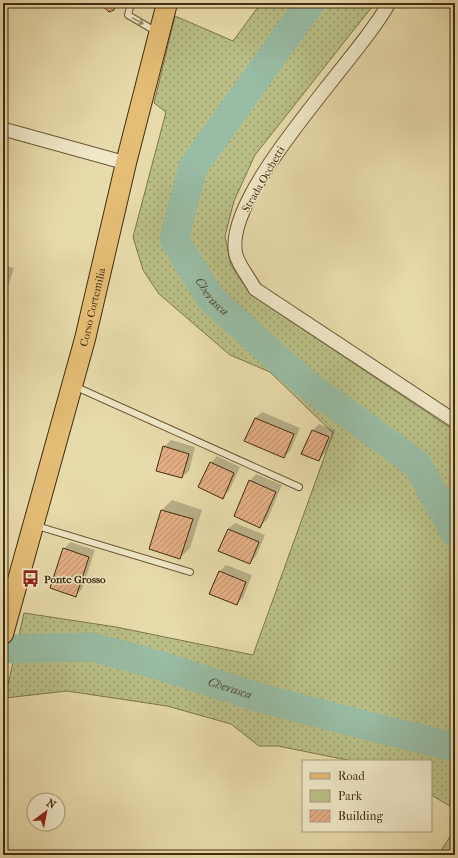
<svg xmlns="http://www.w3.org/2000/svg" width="458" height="858" font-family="'IM FELL French Canon',serif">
<defs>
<pattern id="green-dots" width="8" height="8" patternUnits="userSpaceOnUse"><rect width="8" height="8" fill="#b9bf87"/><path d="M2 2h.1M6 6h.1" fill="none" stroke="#989c6d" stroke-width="1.8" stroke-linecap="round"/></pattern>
<pattern id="building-hatch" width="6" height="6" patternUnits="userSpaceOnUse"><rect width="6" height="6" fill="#e5af85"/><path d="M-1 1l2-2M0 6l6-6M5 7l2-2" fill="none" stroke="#bb8f6b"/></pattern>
</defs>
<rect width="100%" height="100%" fill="#e8dbab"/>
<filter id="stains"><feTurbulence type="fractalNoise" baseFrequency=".005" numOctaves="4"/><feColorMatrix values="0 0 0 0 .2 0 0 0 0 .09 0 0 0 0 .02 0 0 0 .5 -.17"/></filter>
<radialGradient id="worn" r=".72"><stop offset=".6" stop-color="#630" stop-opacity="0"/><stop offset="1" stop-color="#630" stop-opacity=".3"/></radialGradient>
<g fill="url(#green-dots)" stroke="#7e764c">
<polygon points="261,3 375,3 255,155 234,201 225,236 231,265 250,294 455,431 455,809 431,795 431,761 352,761 278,746 259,746 231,724 167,706 67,691 5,698 24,613 116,627 253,655 333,433 270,372 230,355 159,294 143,270 133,237 166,112 154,103 175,16 233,41"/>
<polygon points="455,829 455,855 438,855"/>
</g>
<g fill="#0003">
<polygon points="100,3 120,3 114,9"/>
<polygon points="3,265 14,268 3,303"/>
<polygon points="3,338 9,339 3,363"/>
<polygon points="262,412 300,428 290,451 284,457 246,441 255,418"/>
<polygon points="319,424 335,431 325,453 319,460 313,430"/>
<polygon points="171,440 195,447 189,471 182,477 164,447"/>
<polygon points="217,456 240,467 229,491 223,497 211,463"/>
<polygon points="256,474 282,485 267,520 260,526 250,481"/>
<polygon points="172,500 202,510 190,548 180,558 150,548 162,510"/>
<polygon points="235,523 265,535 256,556 250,563 228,529"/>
<polygon points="70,542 95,550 82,589 76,595 64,549"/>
<polygon points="226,565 252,575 243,598 237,604 211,594 220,571"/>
</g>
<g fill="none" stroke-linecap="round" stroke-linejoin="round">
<g stroke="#98bca4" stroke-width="29">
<path id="s1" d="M310 3 193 167 174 239 211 299 305 383 417 464 455 533"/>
<path id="s2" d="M3 649 92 647 162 666 257 697 380 729 455 747"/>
</g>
</g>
<g fill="url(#building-hatch)" stroke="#442d11">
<polygon points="99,3 116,3 114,10 109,12"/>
<polygon points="3,273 8,275 3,292"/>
<polygon points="255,418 294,434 284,458 244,441"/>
<polygon points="312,430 329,437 319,461 301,454"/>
<polygon points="163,446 189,454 182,478 156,471"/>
<polygon points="210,462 234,473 223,499 198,487"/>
<polygon points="249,480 276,492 260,528 234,516"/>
<polygon points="161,510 193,519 180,559 149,549"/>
<polygon points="228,529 259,542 250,564 218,551"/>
<polygon points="63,548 89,557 76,597 50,588"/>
<polygon points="219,571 246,582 237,605 209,594"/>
</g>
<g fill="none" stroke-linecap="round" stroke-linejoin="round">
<defs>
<g id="lane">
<polyline points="131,3 128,15 157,32"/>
<polyline points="74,386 299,487"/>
<polyline points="37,526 190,572"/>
</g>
<g id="street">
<path d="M389 3C359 59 221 194 236 255 239 266 250 279 255 289L455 421"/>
<polyline points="3,129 126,163"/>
</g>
<g id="primary">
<path id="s3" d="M3 634 85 339 126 163 167 3"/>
</g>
</defs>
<use href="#lane" stroke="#6d5838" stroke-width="8"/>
<use href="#street" stroke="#6d5838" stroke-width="15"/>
<use href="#primary" stroke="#442d11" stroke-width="22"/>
<use href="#lane" stroke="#f0e8c8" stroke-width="6"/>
<use href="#street" stroke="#f0e8c8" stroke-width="13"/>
<use href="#primary" stroke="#e4be76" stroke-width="20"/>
</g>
<defs><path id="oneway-shaft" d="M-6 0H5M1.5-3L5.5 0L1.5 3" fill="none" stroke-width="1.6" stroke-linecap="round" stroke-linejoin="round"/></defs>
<use stroke="#9a8a6c" href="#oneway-shaft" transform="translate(138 21) rotate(29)"/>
<defs>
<symbol id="bus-bare" viewBox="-9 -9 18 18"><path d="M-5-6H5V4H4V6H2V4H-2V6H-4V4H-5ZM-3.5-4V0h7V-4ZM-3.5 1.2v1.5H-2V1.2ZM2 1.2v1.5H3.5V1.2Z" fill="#8f2418" stroke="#f0e8c8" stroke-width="2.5" paint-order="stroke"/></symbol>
</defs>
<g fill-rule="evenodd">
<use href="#bus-bare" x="18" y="566" width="25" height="25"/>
</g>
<g text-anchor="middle" stroke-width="3" stroke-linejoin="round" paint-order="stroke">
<g font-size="11" fill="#442d11" stroke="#f0e8c8">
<text transform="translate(263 179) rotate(-60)" y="4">Strada Occhetti</text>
<text dy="4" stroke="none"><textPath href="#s3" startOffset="339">Corso Cortemilia</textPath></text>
</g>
<g font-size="11" font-weight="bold" fill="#442d11" stroke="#f0e8c8" text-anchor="start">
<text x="44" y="583">Ponte Grosso</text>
</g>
<g font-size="12" font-style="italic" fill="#554a2e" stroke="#f0e8c8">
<text dy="4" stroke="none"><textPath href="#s1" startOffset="345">Cherasca</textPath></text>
<text dy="4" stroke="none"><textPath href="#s2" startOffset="233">Cherasca</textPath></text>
</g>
</g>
<rect width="458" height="858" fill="none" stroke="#e8dbab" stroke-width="16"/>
<rect x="4" y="4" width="450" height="850" fill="none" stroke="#442d11" stroke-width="2"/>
<rect x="8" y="8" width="442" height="842" fill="none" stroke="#442d11"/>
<rect x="302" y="760" width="130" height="72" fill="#f0e8c8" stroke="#ab9d7f"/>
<rect x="310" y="773" width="20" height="6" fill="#e4be76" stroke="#ab9d7f"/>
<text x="338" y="780" font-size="12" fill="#442d11">Road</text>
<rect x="310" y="790" width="20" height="12" fill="#b9bf87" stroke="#ab9d7f"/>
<text x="338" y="800" font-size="12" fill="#442d11">Park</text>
<rect x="310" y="810" width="20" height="12" fill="url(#building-hatch)" stroke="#ab9d7f"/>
<text x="338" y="820" font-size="12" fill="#442d11">Building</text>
<g transform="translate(46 812) rotate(32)"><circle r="19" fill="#f0e8c8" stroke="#ab9d7f"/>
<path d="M0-3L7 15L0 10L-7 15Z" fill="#8f2418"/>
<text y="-6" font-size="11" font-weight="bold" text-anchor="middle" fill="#442d11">N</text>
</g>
<rect width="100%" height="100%" filter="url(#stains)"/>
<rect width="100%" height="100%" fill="url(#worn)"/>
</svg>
